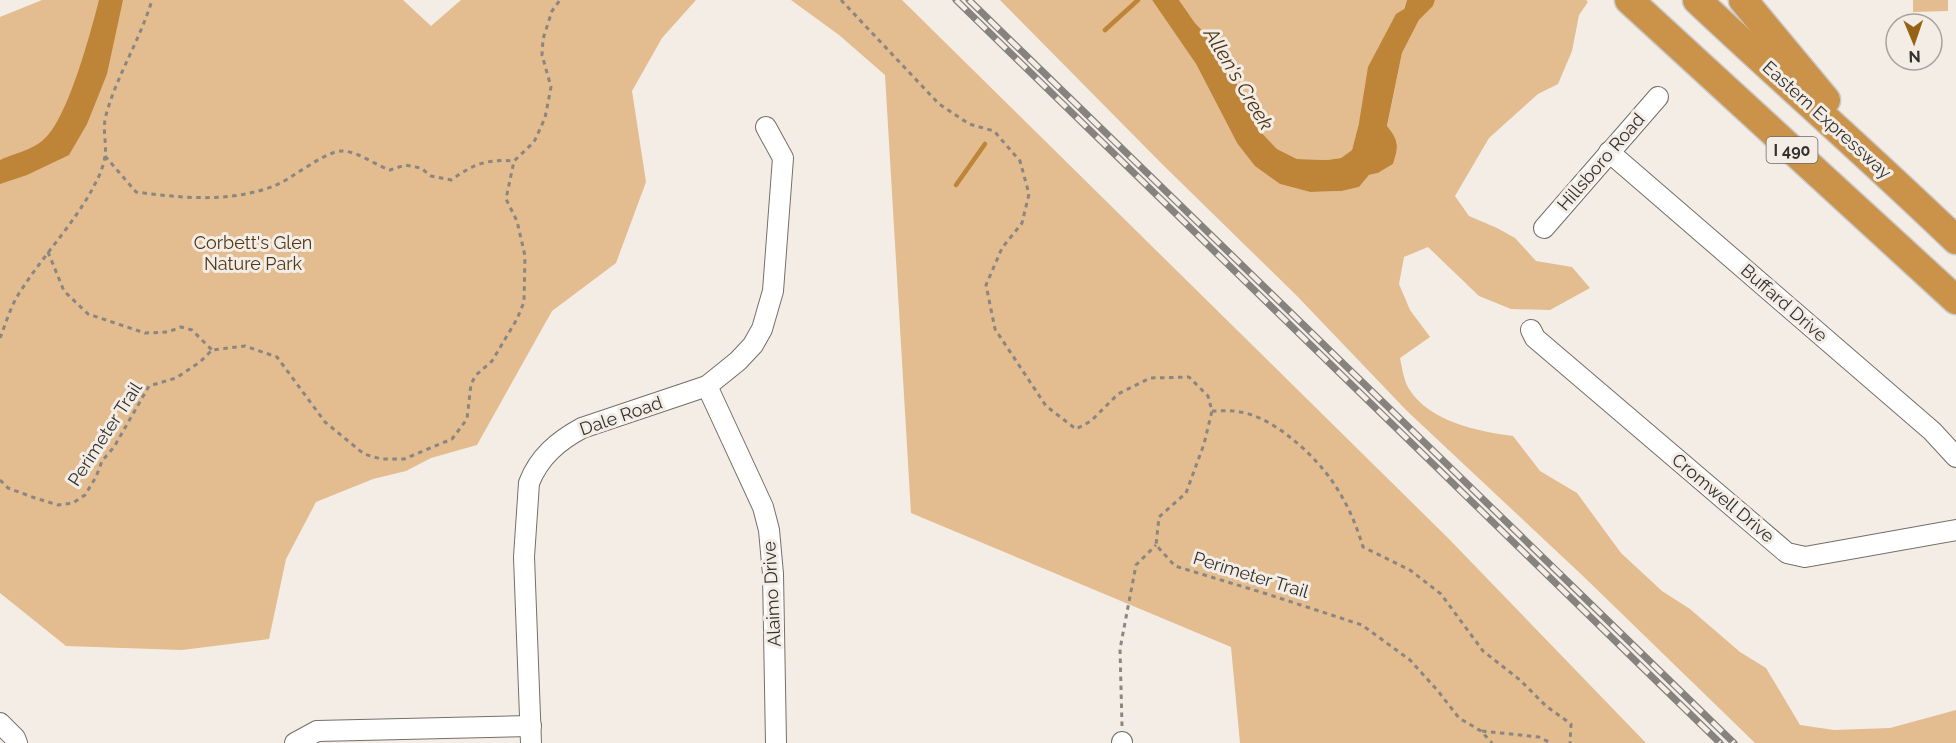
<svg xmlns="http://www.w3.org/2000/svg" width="1956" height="743" font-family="Raleway,sans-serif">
<rect width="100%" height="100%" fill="#f3ede6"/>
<g fill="#e3bc8f">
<polygon points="42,0 403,0 431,26 461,0 696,0 662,38 632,91 646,182 616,263 552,311 477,445 431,458 406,471 373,479 316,502 286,559 269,639 182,650 66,646 0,593 0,17"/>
<polygon points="791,0 902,0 1448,538 1646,743 1240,743 1231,647 911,513 885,75 839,35"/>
<path d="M1000 0H1152L1196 64 1237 143 1280 184 1310 192 1342 191 1359 187 1369 175 1378 173 1393 164C1399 146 1399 141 1387 127L1402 53 1419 20 1433 6 1435 0H1586L1588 2 1579 15 1572 51 1558 84 1538 94 1489 138 1455 196 1469 216 1497 228 1515 238 1536 261 1572 267 1590 288 1550 310 1511 309 1479 296 1428 247 1404 257 1399 284 1410 310 1430 337 1400 358C1402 368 1404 381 1409 389 1430 422 1477 431 1513 436L1540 471 1577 493 1621 553 1662 591 1690 609 1740 652 1766 668 1800 725 1834 730 1890 728 1956 710V743H1755L1583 576 1407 411 1297 296 1162 164Z"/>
<polygon points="1179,0 1407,0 1359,123 1352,150 1341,158 1327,160 1297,159 1277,149 1257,128 1247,102 1213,43 1195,23"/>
<polygon points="1913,0 1948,0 1948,11 1913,12"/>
</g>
<g fill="#be8437">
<path d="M99 0H123L107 74 87 124 69 155 27 175 0 184V160C13 154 31 150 42 141 67 123 91 31 99 0Z"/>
<path d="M1152 0H1179L1195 23 1213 42 1247 102 1257 128 1277 149 1297 159 1327 160 1341 158 1352 150 1359 123 1368 67 1396 14 1404 9 1407 0H1435L1433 6 1419 20 1402 53 1387 126C1399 141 1399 146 1393 164L1378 173 1369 175 1359 187 1342 191 1310 192 1280 184 1255 166 1237 143 1196 64Z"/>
</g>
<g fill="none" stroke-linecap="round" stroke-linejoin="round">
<g stroke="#be8437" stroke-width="4.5">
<polyline points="1105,30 1138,0"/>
<polyline points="956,185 985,144"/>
</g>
<defs>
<g id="minor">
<polyline points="1609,152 1932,431 1956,457"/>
<polyline points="1544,228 1658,97"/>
<polyline points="1531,330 1535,338 1787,553 1805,557 1956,530"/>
<polyline points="707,386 763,507 769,530 773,574 776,743"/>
<polyline points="0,723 15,738 17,743"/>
<polyline points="1122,742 1122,743"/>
<polyline points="295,743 317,731 531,726"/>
<path d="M531 743 524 557 529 483C539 457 558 441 582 428L707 386 738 361 753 345 762 329 773 291 783 158 766 127"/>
</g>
<g id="highway">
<polyline points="1629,0 1956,300"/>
<path d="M1697 0C1783 81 1871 158 1956 240"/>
<polyline points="1743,0 1826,100"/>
</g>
</defs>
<use href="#minor" stroke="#756f69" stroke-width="22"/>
<use href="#highway" stroke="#cac9c9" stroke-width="31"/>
<g stroke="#8a8681" stroke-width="3" stroke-dasharray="4.5 4.5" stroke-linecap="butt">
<polyline points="841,0 939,104 969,124 994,131 1020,161 1029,194 1022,223 1002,248 986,285 995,329 1046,406 1076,429 1091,421 1118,394 1150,378 1189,377 1208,396 1212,411 1204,444 1186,493 1159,517 1156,545 1175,566 1267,594 1362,625 1410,660 1438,691 1459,718 1481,731 1492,743"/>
<path d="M105 156 136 192C182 198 229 203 274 186 292 179 326 150 343 151 359 152 375 165 390 170L405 165 421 168 431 176 451 180C474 164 486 159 514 161"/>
<polyline points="48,252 64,291 88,314 145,333 168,332 181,327 192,330 212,350"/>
<path d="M0 338C6 323 11 305 20 292 44 254 76 222 96 182 100 175 104 164 105 156 107 143 102 130 106 115 117 75 140 40 152 0"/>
<path d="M1212 411C1221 411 1231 410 1240 412 1255 414 1270 423 1282 431 1324 462 1348 497 1363 547L1410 570 1441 594 1483 651 1520 680 1546 706 1571 724 1570 743"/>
<polyline points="0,480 8,488 35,498 58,505 73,503 85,495 96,477 102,461 114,447 149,386 176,378 200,362 212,350 245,346 277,357 325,422 364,454 381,459 404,459 452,439 467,419 471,384 476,375 492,361 517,319 524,302 525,256 517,221 506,199 514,161 534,142 545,118 551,87 542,55 543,39 552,11 560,0"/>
<polyline points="1122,726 1120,649 1136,565 1156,545"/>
<polyline points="1482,731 1539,737 1551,743"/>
</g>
<use href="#minor" stroke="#fff" stroke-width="20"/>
<use href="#highway" stroke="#cb924a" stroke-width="28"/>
<defs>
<g id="rail">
<polyline points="956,0 1720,743"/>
<polyline points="969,0 1734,743"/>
</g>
</defs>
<use href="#rail" stroke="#86827d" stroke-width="7"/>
<use href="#rail" stroke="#f3ede6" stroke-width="4.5" stroke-dasharray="14" stroke-linecap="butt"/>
</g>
<g text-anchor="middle" stroke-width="6" stroke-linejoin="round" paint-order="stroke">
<rect fill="#f3ede6" stroke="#6d6965" stroke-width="1.5" x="1766.5" y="137" width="51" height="26" rx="4.5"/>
<g font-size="16" font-weight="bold" fill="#33312e">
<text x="1792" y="156">I 490</text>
</g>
<g font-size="18" fill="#33312e" stroke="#f3ede6">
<text transform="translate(1827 120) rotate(42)" y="6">Eastern Expressway</text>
<text transform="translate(1601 162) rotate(-49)" y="6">Hillsboro Road</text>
<text transform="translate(1784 303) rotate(41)" y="6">Buffard Drive</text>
<text transform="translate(621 416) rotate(-19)" y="6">Dale Road</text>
<text transform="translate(105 434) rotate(-57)" y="6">Perimeter Trail</text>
<text transform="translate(1723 498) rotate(40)" y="6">Cromwell Drive</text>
<text transform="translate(1251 575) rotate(17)" y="6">Perimeter Trail</text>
<text transform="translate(772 594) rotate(-93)" y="6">Alaimo Drive</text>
</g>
<g font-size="18" fill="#513818" stroke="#f3ede6">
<text x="253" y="249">Corbett's Glen<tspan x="253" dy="21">Nature Park</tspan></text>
</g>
<g font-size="20" font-style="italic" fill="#4a3211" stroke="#f3ede6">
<text transform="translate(1239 79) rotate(59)" y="7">Allen's Creek</text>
</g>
</g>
<g transform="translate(1914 42) rotate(178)"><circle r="28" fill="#f3ede6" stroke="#a6a29c" stroke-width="1.5"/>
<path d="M0-4.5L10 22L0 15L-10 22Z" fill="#966216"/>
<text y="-9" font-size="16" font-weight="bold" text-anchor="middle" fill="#33312e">N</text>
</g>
</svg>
